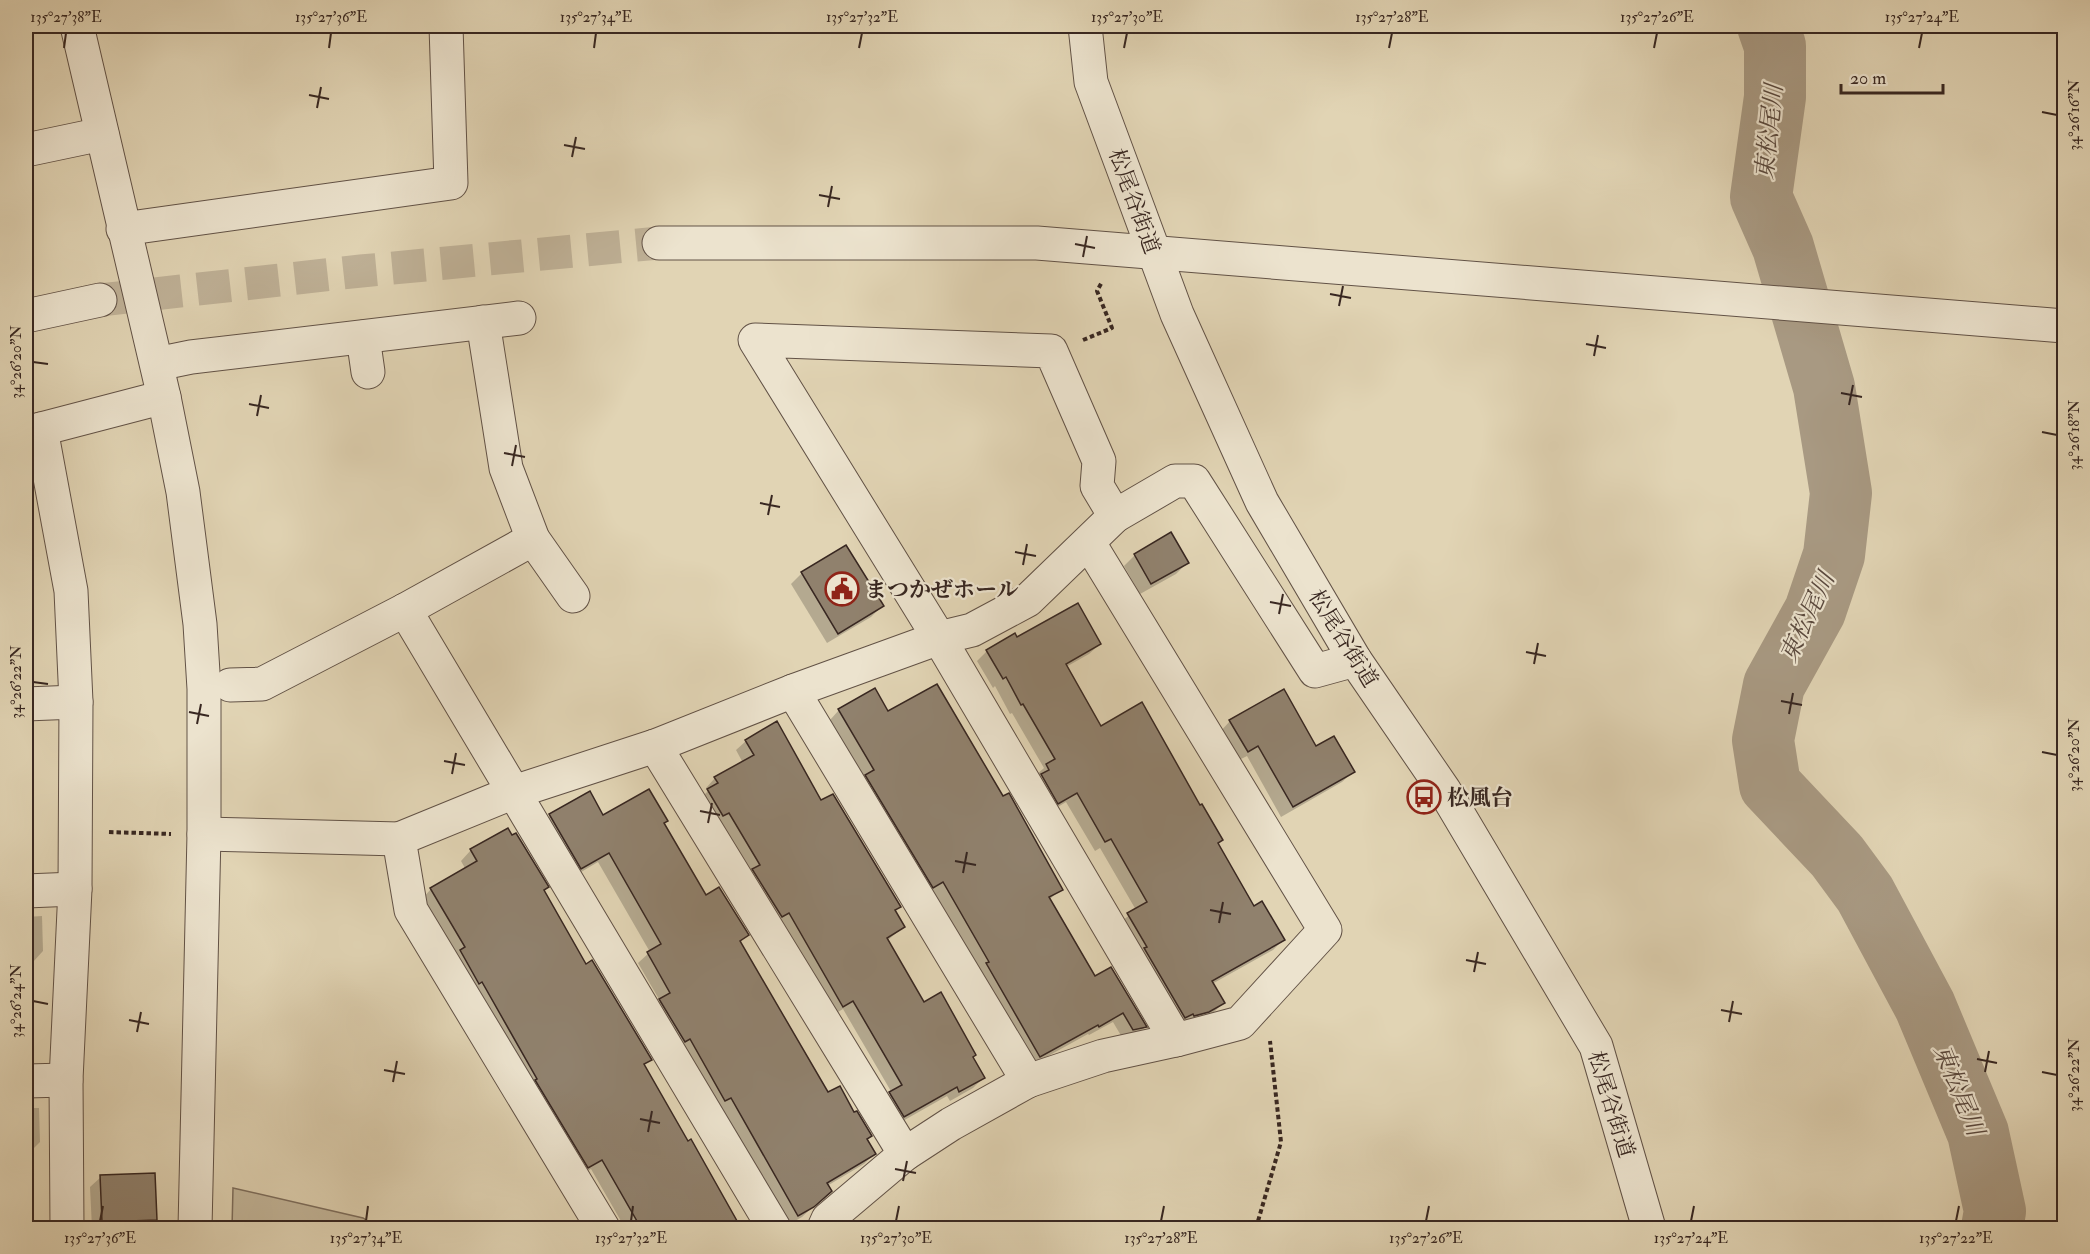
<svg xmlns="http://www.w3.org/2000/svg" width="2090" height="1254" font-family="'IM FELL Double Pica','Noto Serif JP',serif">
<rect width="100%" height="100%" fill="#e1d4b4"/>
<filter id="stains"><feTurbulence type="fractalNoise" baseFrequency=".00333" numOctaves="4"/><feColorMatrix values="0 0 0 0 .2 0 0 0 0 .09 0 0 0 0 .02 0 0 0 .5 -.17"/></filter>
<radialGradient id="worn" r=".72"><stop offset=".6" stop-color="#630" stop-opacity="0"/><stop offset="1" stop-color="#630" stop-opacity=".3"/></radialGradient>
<polygon fill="#c4b79b" stroke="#7e6f5e" stroke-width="1.5" points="233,1188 363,1218 378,1228 232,1228"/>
<g fill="#0003">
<polygon points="846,547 882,606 871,617 827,643 791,584 801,574"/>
<polygon points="1135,555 1187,563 1176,574 1140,594 1124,566"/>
<polygon points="1017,639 1100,644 1089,654 1066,667 1100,728 1200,807 1221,840 1217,844 1253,908 1283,940 1273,950 1212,984 1223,1003 1213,1013 1197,1022 1184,1025 1118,924 1136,910 1100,848 1095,851 1066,802 1048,813 1036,775 1044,768 1012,713 1010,714 995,686 993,688 977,661 987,651"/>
<polygon points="839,710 887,713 1003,798 1061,889 1049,900 1094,978 1145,1027 1135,1037 1123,1039 1113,1022 1089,1035 1088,1034 1030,1066 933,891 923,896 830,720"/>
<polygon points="1230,721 1316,748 1353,772 1342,782 1281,817 1247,756 1237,761 1220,732"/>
<polygon points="746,741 820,802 899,906 894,911 903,927 887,941 924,1004 971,1058 983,1078 973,1088 950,1101 947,1096 894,1126 881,1103 892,1093 843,1009 833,1015 699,800 708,791 706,788 715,778 743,763 736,750"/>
<polygon points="589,793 603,817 663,824 705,897 747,935 740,943 828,1094 866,1140 874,1154 864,1164 827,1186 819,1201 802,1217 788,1225 721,1107 715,1110 650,1011 660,1001 638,963 650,952 598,862 571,878 540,826 550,816"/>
<polygon points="471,850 547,887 543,892 585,966 650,1060 643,1066 687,1143 691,1141 739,1228 625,1228 591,1169 578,1177 421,900 431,889 466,870 461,861"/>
<polygon points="42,916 43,951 33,962 26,962 26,917"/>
<polygon points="26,1108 39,1108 40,1142 29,1153 26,1153"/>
<polygon points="101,1177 156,1219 152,1222 152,1228 92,1228 90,1187"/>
</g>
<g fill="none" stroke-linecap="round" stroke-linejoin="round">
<polyline stroke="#a89982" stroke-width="62" points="1768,26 1775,46 1775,97 1761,197 1783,247 1824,387 1841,493 1834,555 1815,611 1774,685 1763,740 1770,785 1837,856 1865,894 1925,1006 1978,1133 1995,1211 1992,1228"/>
</g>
<g fill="#90816d" stroke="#382721" stroke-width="1.5">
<polygon points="1171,532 1189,563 1151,584 1134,554"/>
<polygon points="846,545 884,606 838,634 801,572"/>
<polygon points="1078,603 1101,644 1066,664 1101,726 1142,702 1200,805 1202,804 1223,840 1218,843 1254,906 1262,901 1285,940 1212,981 1225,1003 1209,1012 1194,1016 1193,1014 1185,1018 1144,948 1147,947 1127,913 1147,902 1111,839 1105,842 1077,793 1058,804 1041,774 1049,770 1046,764 1055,759 1023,704 1021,705 1006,677 1003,679 986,650 1015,633 1017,637"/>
<polygon points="937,684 1003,796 1009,793 1063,890 1049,897 1095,976 1111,967 1147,1027 1133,1030 1123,1013 1099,1027 1098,1025 1040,1057 986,963 989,962 943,882 933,888 865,775 874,770 838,709 875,688 888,711"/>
<polygon points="1284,689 1316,746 1334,736 1355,772 1293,807 1258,746 1248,752 1229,720"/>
<polygon points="777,721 821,800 833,794 901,907 895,910 905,927 887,938 924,1002 941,992 976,1055 973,1057 985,1078 959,1092 957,1087 904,1117 889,1092 902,1085 853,1001 843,1007 789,913 782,917 752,869 760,865 729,813 723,816 707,789 718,783 714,777 754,755 745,740"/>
<polygon points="649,789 668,821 664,823 706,895 719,887 749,935 740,941 828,1092 840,1086 854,1112 857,1111 872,1136 867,1139 876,1154 827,1183 832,1191 814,1207 798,1216 731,1098 725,1101 690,1039 685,1042 659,999 670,993 647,952 661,944 609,853 581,869 549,814 590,791 603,815"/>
<polygon points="508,828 512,835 516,833 549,887 544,890 586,964 592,960 652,1060 644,1064 688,1141 691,1139 741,1228 641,1228 602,1160 588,1168 535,1080 537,1079 482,982 479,984 460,950 465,947 430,888 477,861 470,849"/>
<polygon points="155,1173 157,1220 102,1222 100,1175"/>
</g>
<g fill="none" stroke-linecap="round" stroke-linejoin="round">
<polyline stroke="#bfb197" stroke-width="33" stroke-dasharray="33 16" stroke-linecap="butt" points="100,300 361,271 659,243"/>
<defs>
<g id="minor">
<polyline points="77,26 164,397 183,492 200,624 204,689 204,834 195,1228"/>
<polyline points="1085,26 1091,82 1133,195 1177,314 1262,502 1355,660 1444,790 1596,1046 1649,1228"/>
<polyline points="26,150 102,134"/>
<polyline points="123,229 451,183 446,26"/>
<polyline points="659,243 1037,243 2064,326"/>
<polyline points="26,316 100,300"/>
<polyline points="483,322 506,468 533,539 573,596"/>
<polyline points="363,337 368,372"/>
<polyline points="157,364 191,357 519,318"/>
<polyline points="41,429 71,591 76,702 75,889 66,1080 67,1228"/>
<polyline points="26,433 164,397"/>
<polyline points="1115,516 1097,486 1099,461 1051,351 755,340 939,638 1176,1040"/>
<polyline points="405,610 774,1228"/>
<polyline points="230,685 262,684 405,610 533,539"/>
<polyline points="793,691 1028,1081"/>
<polyline points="26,704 76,702"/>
<polyline points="655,746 905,1154"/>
<polyline points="204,834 399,839"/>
<polyline points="26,891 75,889"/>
<polyline points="26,1081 66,1080"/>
<polyline points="603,1228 411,910 399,839 514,792 655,746 793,691 939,638 972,630 1028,600 1115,516 1175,481 1194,481 1315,671 1355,660"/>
<polyline points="824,1228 828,1219 905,1154 951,1124 1028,1081 1103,1056 1176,1040 1240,1023 1325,930 1089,543"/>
</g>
</defs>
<use href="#minor" stroke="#625246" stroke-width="35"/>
<g stroke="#382721" stroke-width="4" stroke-dasharray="4.5 3" stroke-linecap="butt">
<polyline points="1083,340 1112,328 1097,291 1102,282"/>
<polyline points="109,832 171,834"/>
<polyline points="1256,1228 1281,1142 1270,1041"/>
</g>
<use href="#minor" stroke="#ece3ce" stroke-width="33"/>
</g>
<path fill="none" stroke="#382721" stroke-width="2" d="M64 48 66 33M329 48 331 33M594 48 596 33M859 48 862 33M1124 48 1127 33M1389 48 1392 33M1654 48 1657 33M1919 48 1922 33M309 95 329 99M317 108 321 87M2042 112 2057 115M564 145 585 149M572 157 576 137M819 195 840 199M828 207 832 186M1075 244 1095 248M1083 257 1087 236M1330 294 1351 298M1339 306 1343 286M1586 344 1606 348M1594 356 1598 335M33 362 48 364M1841 393 1862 397M249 404 269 408M1849 405 1853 385M257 416 261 395M2042 432 2057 435M504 453 525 457M512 466 516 445M760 503 780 507M768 515 772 495M1015 552 1036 556M1023 565 1027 544M1270 602 1291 606M1279 614 1283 594M1526 652 1546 656M1534 664 1538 643M33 682 48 684M1781 701 1802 705M189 712 209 716M1789 714 1793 693M197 724 201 704M2042 752 2057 755M444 761 465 765M452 774 456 753M700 811 720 815M708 823 712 803M955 861 976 865M963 873 967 852M1210 910 1231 914M1219 923 1223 902M1466 960 1486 964M1474 972 1478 952M33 1001 48 1004M1721 1010 1742 1014M129 1020 149 1024M1729 1022 1733 1001M137 1032 141 1012M1977 1059 1997 1063M384 1070 405 1074M1985 1072 1989 1051M2042 1072 2057 1075M393 1082 397 1061M640 1119 660 1123M648 1132 652 1111M895 1169 916 1173M903 1181 907 1161M100 1221 103 1206M366 1221 368 1206M631 1221 633 1206M896 1221 899 1206M1161 1221 1164 1206M1426 1221 1429 1206M1691 1221 1694 1206M1956 1221 1959 1206"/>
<defs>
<symbol id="civic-ring" viewBox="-11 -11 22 22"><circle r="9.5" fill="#ece3ce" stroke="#8f2418" stroke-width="1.5"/><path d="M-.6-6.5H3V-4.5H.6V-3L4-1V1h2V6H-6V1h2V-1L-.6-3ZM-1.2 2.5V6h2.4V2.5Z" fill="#8f2418"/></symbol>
<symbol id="bus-ring" viewBox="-11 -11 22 22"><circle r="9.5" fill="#ece3ce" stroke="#8f2418" stroke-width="1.5"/><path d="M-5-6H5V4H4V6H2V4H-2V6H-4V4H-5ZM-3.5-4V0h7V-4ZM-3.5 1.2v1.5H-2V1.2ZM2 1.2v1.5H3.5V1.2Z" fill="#8f2418"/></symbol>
</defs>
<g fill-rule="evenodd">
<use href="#civic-ring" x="823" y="570" width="38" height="38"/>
<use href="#bus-ring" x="1405" y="778" width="38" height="38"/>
</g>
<g text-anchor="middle" stroke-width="4.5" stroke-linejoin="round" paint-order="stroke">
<g font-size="22" fill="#382721" stroke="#ece3ce">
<text transform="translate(1135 201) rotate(70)" y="8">松尾谷街道</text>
<text transform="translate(1344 638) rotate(58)" y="8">松尾谷街道</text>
<text transform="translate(1612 1104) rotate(73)" y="8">松尾谷街道</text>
</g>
<g font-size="22" font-weight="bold" fill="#382721" stroke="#ece3ce" text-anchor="start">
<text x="865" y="597">まつかぜホール</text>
<text x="1447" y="805">松風台</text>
</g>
<g font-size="24" font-style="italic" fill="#5a493e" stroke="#ece3ce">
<text transform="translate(1769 132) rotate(-84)" y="8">東松尾川</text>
<text transform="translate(1807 617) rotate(-65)" y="8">東松尾川</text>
<text transform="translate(1959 1090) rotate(68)" y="8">東松尾川</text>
</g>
</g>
<rect width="2090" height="1254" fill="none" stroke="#e1d4b4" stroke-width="66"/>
<path d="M1841 84v9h102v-9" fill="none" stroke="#382721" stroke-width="3"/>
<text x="1850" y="84" font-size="18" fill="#382721" stroke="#ece3ce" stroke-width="4.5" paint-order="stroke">20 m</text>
<rect x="33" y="33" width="2024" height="1188" fill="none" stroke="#382721" stroke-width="2"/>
<g font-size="15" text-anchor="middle" fill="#382721">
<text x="66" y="22">135°27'38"E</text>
<text x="331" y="22">135°27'36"E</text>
<text x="596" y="22">135°27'34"E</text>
<text x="862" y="22">135°27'32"E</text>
<text x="1127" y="22">135°27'30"E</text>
<text x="1392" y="22">135°27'28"E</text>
<text x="1657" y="22">135°27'26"E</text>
<text x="1922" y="22">135°27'24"E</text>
<text transform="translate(2074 115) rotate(-90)" y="5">34°26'16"N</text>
<text transform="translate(16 362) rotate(-90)" y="5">34°26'20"N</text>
<text transform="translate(2074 435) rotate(-90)" y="5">34°26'18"N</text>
<text transform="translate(16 682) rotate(-90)" y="5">34°26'22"N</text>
<text transform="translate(2074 755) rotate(-90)" y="5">34°26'20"N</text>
<text transform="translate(16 1001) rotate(-90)" y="5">34°26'24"N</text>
<text transform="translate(2074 1075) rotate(-90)" y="5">34°26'22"N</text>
<text x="100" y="1243">135°27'36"E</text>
<text x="366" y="1243">135°27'34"E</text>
<text x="631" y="1243">135°27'32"E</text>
<text x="896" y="1243">135°27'30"E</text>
<text x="1161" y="1243">135°27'28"E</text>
<text x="1426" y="1243">135°27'26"E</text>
<text x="1691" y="1243">135°27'24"E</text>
<text x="1956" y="1243">135°27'22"E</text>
</g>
<rect width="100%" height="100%" filter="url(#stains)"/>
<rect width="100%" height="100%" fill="url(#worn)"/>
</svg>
